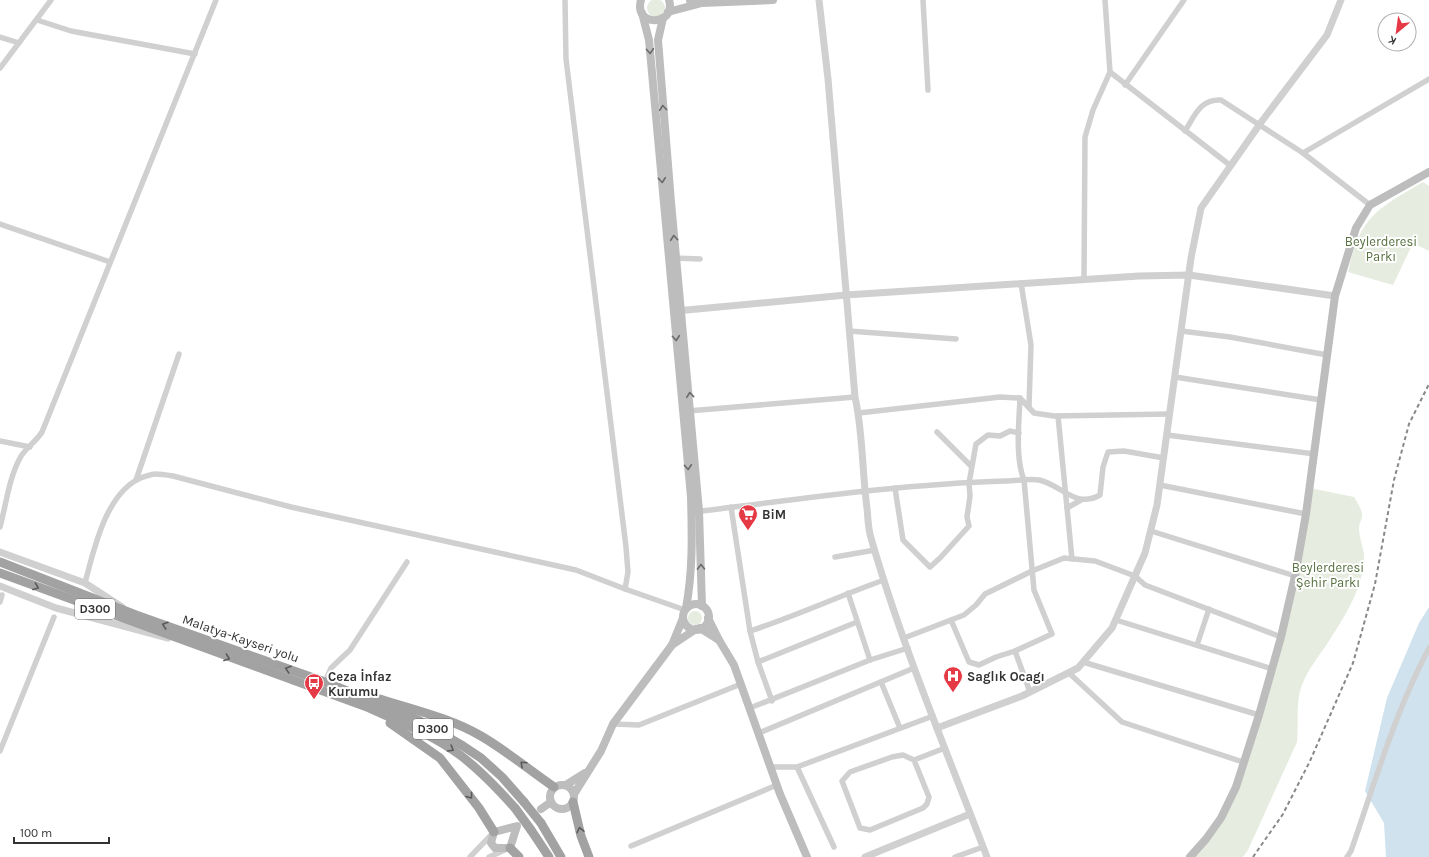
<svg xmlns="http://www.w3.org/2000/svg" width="1429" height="857" font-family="Karla,sans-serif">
<rect width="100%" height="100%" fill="#fff"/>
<g fill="#e6ecdf">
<circle cx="656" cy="8" r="9"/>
<path d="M1423 182 1429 186V251L1413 243 1393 285 1348 272C1360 216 1376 210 1423 182Z"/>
<path d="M1310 488 1354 497C1357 503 1363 510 1362 517 1361 521 1359 524 1359 528 1359 537 1363 546 1364 555 1364 587 1345 616 1329 641 1319 656 1308 669 1302 685 1295 703 1299 724 1297 742L1248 850 1243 857H1190L1228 804 1278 647Z"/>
<circle cx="695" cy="618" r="7"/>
</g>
<polygon fill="#cfe2ee" points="1429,607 1429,857 1386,857 1384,823 1365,791 1387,698 1419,623"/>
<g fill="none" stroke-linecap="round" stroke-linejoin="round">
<g stroke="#d0d0d0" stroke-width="5.5">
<polyline points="565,0 566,59 626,547 628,572 625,589"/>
<polyline points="923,0 928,90"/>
<polyline points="37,20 71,31 195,54"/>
<polyline points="0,37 19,43"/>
<polyline points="0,68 51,0"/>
<polyline points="1110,72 1231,166"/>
<polyline points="1125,85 1184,0"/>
<path d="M1185 131C1195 115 1200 99 1221 100L1303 153 1429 79"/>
<polyline points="1303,153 1370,205"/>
<polyline points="0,224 110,262"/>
<polyline points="673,258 700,259"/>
<polyline points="1084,279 1085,137 1093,110 1110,72 1105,0"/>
<polyline points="1021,283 1031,345 1029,406"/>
<polyline points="849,331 956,339"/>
<polyline points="1181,331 1230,337 1327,355"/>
<polyline points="1175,377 1321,400"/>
<path d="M1020 398C1019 422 1015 458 1024 480L1034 590 1052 634 1015 651 1030 692"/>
<polyline points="688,411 855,397"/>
<polyline points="859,413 1000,397 1020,398 1034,413 1054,416 1170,414"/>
<polyline points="1058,416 1072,559"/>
<polyline points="937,432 971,466"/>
<polyline points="1167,435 1315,454"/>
<polyline points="0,441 30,447"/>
<polyline points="136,480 179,354"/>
<polyline points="1160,485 1306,514"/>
<polyline points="895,488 903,540 930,567 940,558 969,526 967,517 970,496 969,483 976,444 988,435 1000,436 1010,431 1019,433"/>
<polyline points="731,507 750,631 758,662 772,701"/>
<polyline points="1067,508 1081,500"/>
<path d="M695 512C799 499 902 484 1006 481 1016 481 1029 478 1039 480 1062 485 1075 509 1100 495L1103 467 1108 452 1124 451 1164 458"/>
<path d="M0 527C6 505 9 478 20 458 25 448 36 442 42 432L216 0"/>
<polyline points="1151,531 1295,576"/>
<polyline points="835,557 875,550"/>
<path d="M85 583C94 549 106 491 143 477 147 476 151 474 155 474 161 474 167 475 173 476L291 507 576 570 625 589 685 610"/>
<polyline points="848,593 870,660"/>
<polyline points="0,602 2,595"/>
<polyline points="951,620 969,662 979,665 996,657 1015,651"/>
<polyline points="1116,620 1272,669"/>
<path d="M750 631C796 616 839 596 884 580"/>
<polyline points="904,638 964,615 976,605 985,594 1032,571 1064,558 1095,561 1135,576 1145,585 1281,637"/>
<polyline points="1197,645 1209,609"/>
<polyline points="758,662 857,622"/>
<polyline points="1083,662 1259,715"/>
<polyline points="1069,673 1122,722 1243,762"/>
<polyline points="325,682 331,668 350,650 407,562"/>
<polyline points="881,682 900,728"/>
<polyline points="750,708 870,660 908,648"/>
<polyline points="613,724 639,725 741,684"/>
<polyline points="759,733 914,668"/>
<polyline points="0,751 54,617"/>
<polyline points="914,760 929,797 927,804 923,808 870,830 860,828 842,781 850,772 892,757 903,755 914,760 945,748"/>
<polyline points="770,767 797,767 933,716"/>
<polyline points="797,767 834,847"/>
<polyline points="631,846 777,785"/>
<polyline points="470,857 493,833"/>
<polyline points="489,857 507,849"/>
<polyline points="955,857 983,847"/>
<path d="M1347 857 1351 851C1375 782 1395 712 1429 648"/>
</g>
<g stroke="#d0d0d0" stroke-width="7">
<path d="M819 0 828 79 855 397C863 432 862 472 867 508 868 518 868 529 871 538 902 646 947 752 987 857"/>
<polyline points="676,311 846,295 1139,276 1189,275 1335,296"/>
<polyline points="0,552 85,583 122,607"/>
<polyline points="0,586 56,608 168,638"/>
<polyline points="937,728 1022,696 1078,668 1112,628 1145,553 1157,505 1191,258 1201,208 1262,121 1327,35 1341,0"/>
<polyline points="865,857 970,814"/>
</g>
<g stroke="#bdbdbd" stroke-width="8">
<path d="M641 0C633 28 677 26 669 0"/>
<polyline points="702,3 773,0"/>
<polyline points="668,12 702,3 690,0"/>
<path d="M642 13 649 40 691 497C692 535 693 571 686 608"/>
<polyline points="663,18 658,40 671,202 699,511 702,606"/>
<circle cx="696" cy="617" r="13"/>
<polyline points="683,618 672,645 696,629"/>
<polyline points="700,628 719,640 708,618"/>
<polyline points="719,640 734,665 780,794 807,857"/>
<circle cx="562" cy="797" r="12"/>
<polyline points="566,785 585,773"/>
<polyline points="574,794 601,751 613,724 672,645"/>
<polyline points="541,809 551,802"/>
<polygon points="517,826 510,848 495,848 491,843 494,832"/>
<polyline points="1190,857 1206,839 1221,818 1236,787 1259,715 1281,637 1295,576 1306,514 1335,296 1356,228 1370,205 1429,172"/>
</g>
<g stroke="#a2a2a2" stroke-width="9">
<polyline points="0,562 136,615 325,682 418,720 463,746 481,758 502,777 524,802"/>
<path d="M0 573 367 707C399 722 432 734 460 755 480 770 498 789 515 808"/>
<path d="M380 699C414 710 450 718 481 736 507 751 529 770 554 787"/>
<polyline points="390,723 440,758 479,808 494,832"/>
<polyline points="573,802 581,836 589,857"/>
<polyline points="541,823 561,857"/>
<polyline points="531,830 549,857"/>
<polyline points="510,848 519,857"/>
</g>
<polyline stroke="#888" stroke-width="2" stroke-dasharray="4 3" stroke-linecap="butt" points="1253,857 1283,814 1310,761 1353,663 1375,584 1394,480 1409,424 1429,384"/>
<g stroke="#a2a2a2" stroke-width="9">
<polyline points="524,802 541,823"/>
<polyline points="515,808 531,830"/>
</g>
</g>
<defs><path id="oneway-chevron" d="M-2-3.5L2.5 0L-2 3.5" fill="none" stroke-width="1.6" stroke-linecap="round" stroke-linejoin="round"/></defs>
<g stroke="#6a6a6a">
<use href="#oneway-chevron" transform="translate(650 51) rotate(86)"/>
<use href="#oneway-chevron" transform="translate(663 108) rotate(-95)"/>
<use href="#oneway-chevron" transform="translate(662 180) rotate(85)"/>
<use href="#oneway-chevron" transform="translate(674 238) rotate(-95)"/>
<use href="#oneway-chevron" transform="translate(676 338) rotate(85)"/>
<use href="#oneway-chevron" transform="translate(690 395) rotate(-96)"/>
<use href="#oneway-chevron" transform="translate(688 467) rotate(86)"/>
<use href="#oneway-chevron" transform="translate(701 567) rotate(-91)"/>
</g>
<g stroke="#5a5a5a">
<use href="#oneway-chevron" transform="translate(36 587) rotate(21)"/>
<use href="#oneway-chevron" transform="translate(165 625) rotate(-161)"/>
<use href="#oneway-chevron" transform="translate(227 658) rotate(20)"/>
<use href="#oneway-chevron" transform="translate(288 669) rotate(-161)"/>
<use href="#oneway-chevron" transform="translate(451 749) rotate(31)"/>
<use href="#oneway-chevron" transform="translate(523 764) rotate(-137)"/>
<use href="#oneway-chevron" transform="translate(470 796) rotate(53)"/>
<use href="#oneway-chevron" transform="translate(580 830) rotate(-103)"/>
</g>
<defs>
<symbol id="supermarket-pin" viewBox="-11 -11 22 30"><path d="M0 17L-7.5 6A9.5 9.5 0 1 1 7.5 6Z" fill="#e63946" stroke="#fff"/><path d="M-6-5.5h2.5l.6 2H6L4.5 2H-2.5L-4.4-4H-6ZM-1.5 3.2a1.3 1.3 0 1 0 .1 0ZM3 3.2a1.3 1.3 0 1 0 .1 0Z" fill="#fff"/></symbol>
<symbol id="hospital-pin" viewBox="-11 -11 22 30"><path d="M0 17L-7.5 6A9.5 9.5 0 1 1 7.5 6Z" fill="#e63946" stroke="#fff"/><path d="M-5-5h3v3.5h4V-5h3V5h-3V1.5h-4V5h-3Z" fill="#fff"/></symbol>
<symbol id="bus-pin" viewBox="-11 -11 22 30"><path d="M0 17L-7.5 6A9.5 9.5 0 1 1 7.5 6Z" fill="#e63946" stroke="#fff"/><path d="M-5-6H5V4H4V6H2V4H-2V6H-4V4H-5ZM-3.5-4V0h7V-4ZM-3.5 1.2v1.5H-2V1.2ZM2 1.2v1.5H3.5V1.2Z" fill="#fff"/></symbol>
</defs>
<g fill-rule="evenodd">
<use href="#supermarket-pin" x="737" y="503" width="22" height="30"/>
<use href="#hospital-pin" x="942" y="665" width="22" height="30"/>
<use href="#bus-pin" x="303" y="672" width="22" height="30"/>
</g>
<g text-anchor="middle" stroke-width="4" stroke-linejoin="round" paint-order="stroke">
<g fill="#fff" stroke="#707070" stroke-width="1">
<rect x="75" y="599" width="40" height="20" rx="3"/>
<rect x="413" y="719" width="40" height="20" rx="3"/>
</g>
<g font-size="12" font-weight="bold" fill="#333">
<text x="95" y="613">D300</text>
<text x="433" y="733">D300</text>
</g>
<g font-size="13" fill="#56703f" stroke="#fff">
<text x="1381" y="246">Beylerderesi<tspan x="1381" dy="15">Parkı</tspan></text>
<text x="1328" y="572">Beylerderesi<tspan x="1328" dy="15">Şehir Parkı</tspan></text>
</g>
<g font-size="13" font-weight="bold" fill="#333" stroke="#fff" text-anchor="start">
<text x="762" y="519">BiM</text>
<text x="328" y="681">Ceza İnfaz<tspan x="328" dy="15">Kurumu</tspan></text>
<text x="967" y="681">Saglık Ocagı</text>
</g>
<g font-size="13" fill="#333" stroke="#fff">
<text transform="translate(241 638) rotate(19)" y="5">Malatya-Kayseri yolu</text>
</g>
</g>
<g transform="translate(1397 32) rotate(209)"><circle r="19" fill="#ffffff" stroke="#adadad"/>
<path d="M0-3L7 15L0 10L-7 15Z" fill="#e63946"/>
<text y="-6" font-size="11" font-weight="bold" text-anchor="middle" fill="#333333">K</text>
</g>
<path d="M14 837v6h95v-6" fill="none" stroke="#333333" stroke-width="2"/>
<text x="20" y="837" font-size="12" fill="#333333" stroke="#ffffff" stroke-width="3" paint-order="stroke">100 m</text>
</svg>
